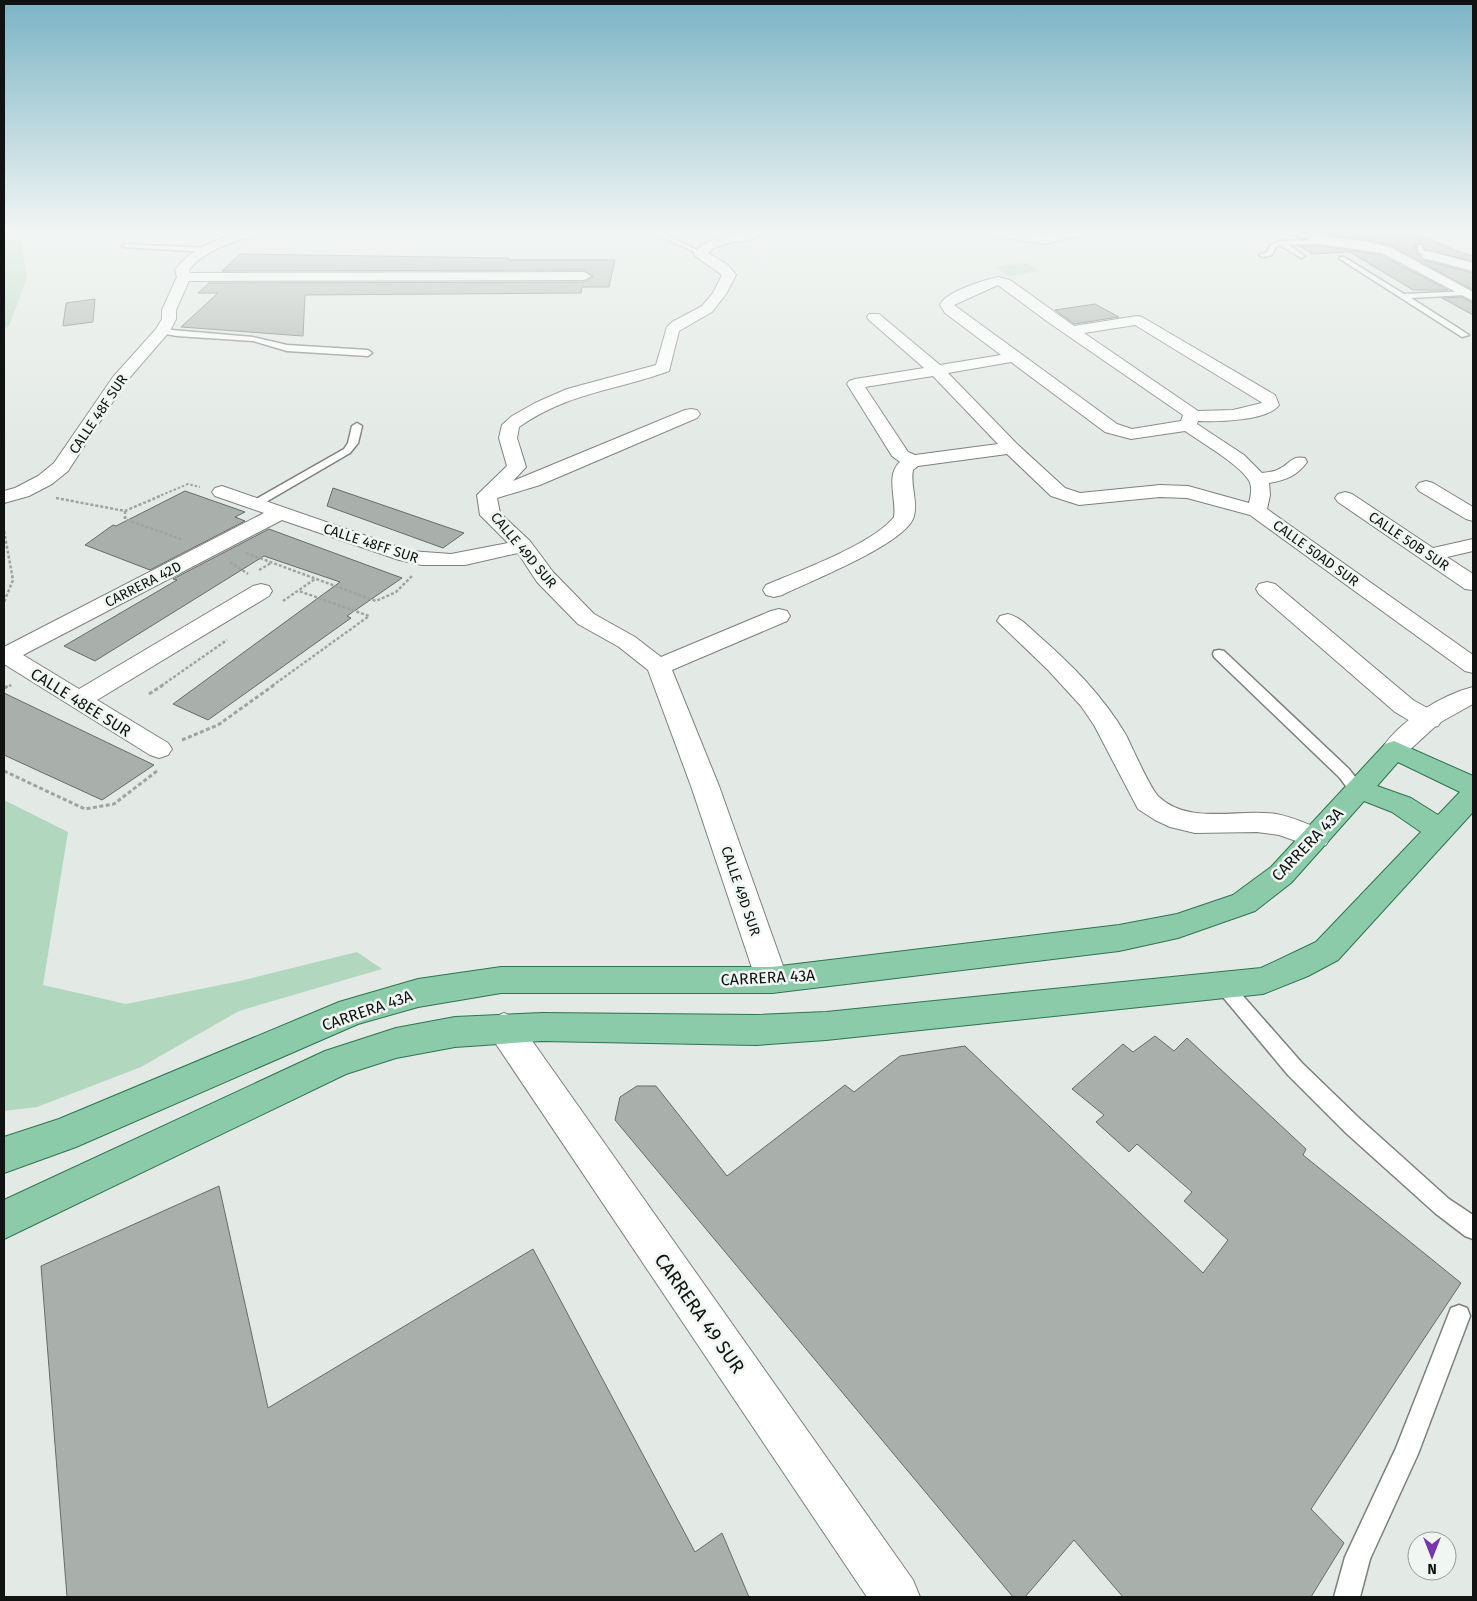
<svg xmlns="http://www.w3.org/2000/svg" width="1477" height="1601" font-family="'Fira Sans',sans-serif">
<rect width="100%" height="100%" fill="#e3e9e5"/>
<g fill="#b2d7bf">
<polygon points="4,238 21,241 27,277 9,326 4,329"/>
<polygon points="1026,263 1040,271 1009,276 995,267"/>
<polygon points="4,800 68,832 43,985 126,1004 240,981 357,952 382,969 239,1011 141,1067 37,1107 4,1111"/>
</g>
<g fill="#a9afab" stroke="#676c69">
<polygon points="1306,229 1338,229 1361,237 1409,231 1460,252 1473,256 1473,261 1425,250 1421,243 1415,245 1417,253 1423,260 1473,273 1473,290 1390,245 1364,239 1327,235"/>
<polygon points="1299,246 1321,246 1381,255 1448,290 1413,290 1350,252 1312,254"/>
<polygon points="240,254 509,258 508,260 615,260 609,287 582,287 581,293 305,295 303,336 181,327 218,293 198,293 209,283 584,282 593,277 584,270 222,271"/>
<polygon points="1462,297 1473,303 1473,315 1442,298"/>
<polygon points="95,299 93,322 63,326 66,303"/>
<polygon points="1095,304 1119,317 1074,324 1055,310"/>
<polygon points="333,488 464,533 443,548 327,506"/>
<polygon points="185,491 245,512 235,517 245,521 150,570 85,545 113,525 116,526"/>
<polygon points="269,529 402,578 347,616 351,618 208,720 173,704 340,582 264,556 95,661 64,646 177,580 173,579"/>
<polygon points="4,693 154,765 102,800 4,755"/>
<polygon points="1155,1036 1174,1051 1187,1038 1306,1149 1303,1155 1461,1283 1311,1509 1344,1543 1311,1597 1123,1597 1074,1540 1025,1597 1013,1597 615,1120 620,1097 637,1086 656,1086 727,1176 845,1085 854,1092 900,1056 965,1046 1203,1273 1228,1240 1184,1201 1192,1192 1137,1144 1129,1152 1096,1122 1104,1115 1072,1089 1123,1044 1133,1052"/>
<polygon points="219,1186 268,1408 533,1249 695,1552 722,1533 749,1597 67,1597 41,1266"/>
</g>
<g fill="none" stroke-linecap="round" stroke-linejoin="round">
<defs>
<g id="service">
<polygon points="345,229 358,229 358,230 355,232"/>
<polygon points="646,229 654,229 703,253 698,254"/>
<polygon points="1336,240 1339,242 1338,243 1289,245 1303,255 1305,256 1301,258 1280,245 1275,248 1272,255 1263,257 1259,255 1267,252 1270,246 1279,241"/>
<polygon points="125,244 206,248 209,250 206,252 123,247 122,246"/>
<polygon points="1417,245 1421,245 1424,251 1430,254 1430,256 1419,253"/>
<polygon points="1340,257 1344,257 1404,294 1468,291 1468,295 1465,295 1411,298 1469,335 1462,337 1340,259"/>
<polygon points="160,329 253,337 287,345 368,350 372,353 368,356 287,351 253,341 177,336 160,333"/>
<polygon points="357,423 362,426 358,443 350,453 259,506 251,506 250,504 251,502 344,449 348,443 352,426"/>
<path d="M1219 650 1224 651 1349 769 1365 790 1363 794C1351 797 1346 785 1339 777L1214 657 1213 654 1214 651Z"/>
<polygon points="1223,978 1229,980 1302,1063 1360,1119 1449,1199 1473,1215 1473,1239 1465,1236 1435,1213 1346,1133 1288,1075 1217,990 1214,985 1217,980"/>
<polygon points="1459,1305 1467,1308 1470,1316 1418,1454 1370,1559 1360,1597 1334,1597 1345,1557 1396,1448 1451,1308"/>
</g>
<g id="minor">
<path d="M197 229H224L240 232 248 229H265C260 235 248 238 240 240 223 245 200 255 189 270L190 273 584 272 591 276 584 280 189 281 176 310V319L170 331 125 383 68 471 52 484 29 496 4 503V491L15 488 38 476 54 463 113 377 156 329 162 319V310L177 277 175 270C188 252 206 244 226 237L199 232Z"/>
<path d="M754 229H769C754 247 724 236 708 253L728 265 736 275 726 294 712 312 679 331 669 371C615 391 569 392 519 427L517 438 526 467 513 481 685 410 691 409 697 410 700 414 697 418 540 485 497 498 500 513 530 541 553 572 594 614 635 637 661 657 771 611 779 609 787 611 790 616 787 621 672 670 719 786 788 980 783 989 772 993 761 989 756 980 691 786 648 670 619 647 578 624 537 582 518 553 465 565H422L399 560 282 520 23 655 79 689 253 586 261 584 269 586 272 591 269 596 97 700 168 743 172 749 168 755 159 758 150 755 4 664V647L264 513 215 496 212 492 215 488 222 486 410 551 451 554 508 543 480 515 477 495 507 466 499 438 502 425 512 416 535 403 567 389 656 365 667 327 672 322 702 306 713 293 722 275 695 256 694 253C709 233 734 240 754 229Z"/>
<polygon points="970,229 999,229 1045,236 1077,229 1098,229 1096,232 1045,244 976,233"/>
<polygon points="1281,229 1300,229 1327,237 1364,241 1390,247 1473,292 1473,301 1382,253 1326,245 1283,232"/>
<polygon points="1428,251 1473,263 1473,271 1423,258 1422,255 1423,252"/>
<path d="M998 277 1010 280 1074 326 1137 316 1142 317 1275 395 1279 405C1268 421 1217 422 1198 421L1197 424 1244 455 1262 473C1268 472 1274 472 1279 469 1290 464 1291 455 1305 458L1307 462C1297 476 1286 480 1269 483L1270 495 1267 509 1473 655V673L1465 671 1250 515 1187 498 1160 497 1079 505 1051 496 1007 454 918 466 913 470C910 485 918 501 914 516 908 543 808 582 782 595L774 597 766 595 763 590 766 585C799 571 873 544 894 517 897 500 885 475 900 462L892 456 847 384 849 381 855 379 924 368 869 320 867 317 869 314H879L940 365 1001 355 945 313 940 305C945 292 984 280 998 277ZM998 285 1048 322 1183 415 1181 421 1132 429 1117 424 954 305ZM1135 325 1261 402 1262 403 1233 410 1198 411 1084 333ZM1011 362 1105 432 1131 439 1185 431C1202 443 1237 463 1248 479 1253 486 1251 495 1249 503L1188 486 1160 485 1080 493 1065 488 1017 444 948 373ZM933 376 998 444 915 455 908 452 865 387Z"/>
<polygon points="1426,481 1433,483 1473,507 1473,521 1466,519 1419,491 1416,487 1419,483"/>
<polygon points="1345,492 1352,494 1433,548 1473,539 1473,551 1447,557 1473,574 1473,590 1465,589 1338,502 1335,498 1338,494"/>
<path d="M1267 582 1275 584 1413 700 1438 714 1442 720 1438 726C1422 730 1409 720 1395 712L1259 594 1256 589 1259 584Z"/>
<path d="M1008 614C1020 617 1029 627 1039 636 1072 665 1103 696 1126 735 1133 749 1149 786 1158 796 1189 826 1238 808 1276 814 1293 817 1309 825 1326 831L1330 838 1326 845 1316 848 1279 835 1257 832 1195 833 1170 827 1155 820 1138 809 1094 725 1081 706 1048 670 997 621 1000 616Z"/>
<polygon points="504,1013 516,1018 913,1580 920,1597 867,1597 492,1038 487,1028 492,1018"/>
</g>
<path id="secondary" d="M1473 687V704L1439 723 1403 756 1394 759 1385 756 1381 750C1398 722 1441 695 1473 687Z"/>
<path id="primary" d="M1394 741 1473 776V812L1338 960 1308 976 1263 994 826 1040 756 1045 542 1041 455 1047 396 1058 346 1074 4 1239V1200L325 1051 396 1028 455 1017 542 1013 756 1015 826 1012 1261 968 1316 942 1421 832 1392 812 1364 801 1291 883 1255 911 1178 938 1119 951 772 993H501L418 1007 358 1024 76 1147 4 1173V1137L59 1119 339 1002 418 979 501 967H772L1119 925 1177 914 1233 895 1271 867 1385 744ZM1398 762 1460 792 1438 815 1411 798 1377 786Z"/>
</defs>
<use href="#service" stroke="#7c817e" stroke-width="3"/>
<use href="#minor" stroke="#7c817e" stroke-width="2"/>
<use href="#secondary" stroke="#7c817e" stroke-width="2"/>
<use href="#primary" stroke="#2e7450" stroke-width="2"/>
<polyline stroke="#a0a4a1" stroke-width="2" stroke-dasharray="2.5 2" stroke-linecap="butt" points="157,497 188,484 200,487"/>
<g stroke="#a0a4a1" stroke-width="2.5" stroke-dasharray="3 2" stroke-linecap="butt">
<polyline points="56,498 125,511 160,496"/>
<polyline points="125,511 125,519 183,540"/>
<polyline points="4,531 13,580 4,602"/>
<polyline points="246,553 376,601 396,592 412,576"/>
<polyline points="230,562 248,574"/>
<polyline points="259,570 271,563"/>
<polyline points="283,601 315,579"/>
<polyline points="9,686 11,685"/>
<polyline points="161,686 227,640"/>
<polyline points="272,686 369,616 299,591"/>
</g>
<g stroke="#a0a4a1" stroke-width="3" stroke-dasharray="4 2.5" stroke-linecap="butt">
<polyline points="4,688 11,685"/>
<polyline points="149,694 163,685"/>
<polyline points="182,740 218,725 274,685"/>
<polyline points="4,771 85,809 114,804 157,771"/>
</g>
<use href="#service" fill="#fff" fill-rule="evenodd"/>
<use href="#minor" fill="#fff" fill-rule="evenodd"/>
<use href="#secondary" fill="#fff" fill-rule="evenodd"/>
<use href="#primary" fill="#8bcbaa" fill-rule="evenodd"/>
</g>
<linearGradient id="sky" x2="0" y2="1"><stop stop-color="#7bb4c5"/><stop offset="0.51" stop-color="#f2f5f3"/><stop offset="1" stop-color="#f2f5f3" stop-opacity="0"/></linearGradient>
<rect width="1477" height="453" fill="url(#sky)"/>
<g text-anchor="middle" stroke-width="5" stroke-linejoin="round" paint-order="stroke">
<g font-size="14" fill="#111312" stroke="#f0f6f2">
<text transform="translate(98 414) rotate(-56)" y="5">CALLE 48F SUR</text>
<text transform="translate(1409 541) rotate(34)" y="5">CALLE 50B SUR</text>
<text transform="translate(371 543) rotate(18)" y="5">CALLE 48FF SUR</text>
<text transform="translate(524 550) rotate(50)" y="5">CALLE 49D SUR</text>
<text transform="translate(1316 553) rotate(36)" y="5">CALLE 50AD SUR</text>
<text transform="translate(143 584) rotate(-27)" y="5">CARRERA 42D</text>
<text transform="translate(741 891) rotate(71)" y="5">CALLE 49D SUR</text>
</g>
<g font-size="16" fill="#111312" stroke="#f0f6f2">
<text transform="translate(81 702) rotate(32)" y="6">CALLE 48EE SUR</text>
<text transform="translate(1307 844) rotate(-46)" y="6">CARRERA 43A</text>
<text transform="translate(768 977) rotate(-3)" y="6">CARRERA 43A</text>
<text transform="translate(367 1010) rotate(-19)" y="6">CARRERA 43A</text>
</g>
<g font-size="19" fill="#111312" stroke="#f0f6f2">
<text transform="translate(700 1313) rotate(55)" y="7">CARRERA 49 SUR</text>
</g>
</g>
<rect width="1477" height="1601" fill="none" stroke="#111312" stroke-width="10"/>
<g transform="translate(1432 1556) rotate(180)"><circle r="24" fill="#f0f6f2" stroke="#979b98"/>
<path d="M0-4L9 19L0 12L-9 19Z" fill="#7736aa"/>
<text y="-8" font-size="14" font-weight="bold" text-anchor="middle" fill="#111312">N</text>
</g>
</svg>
